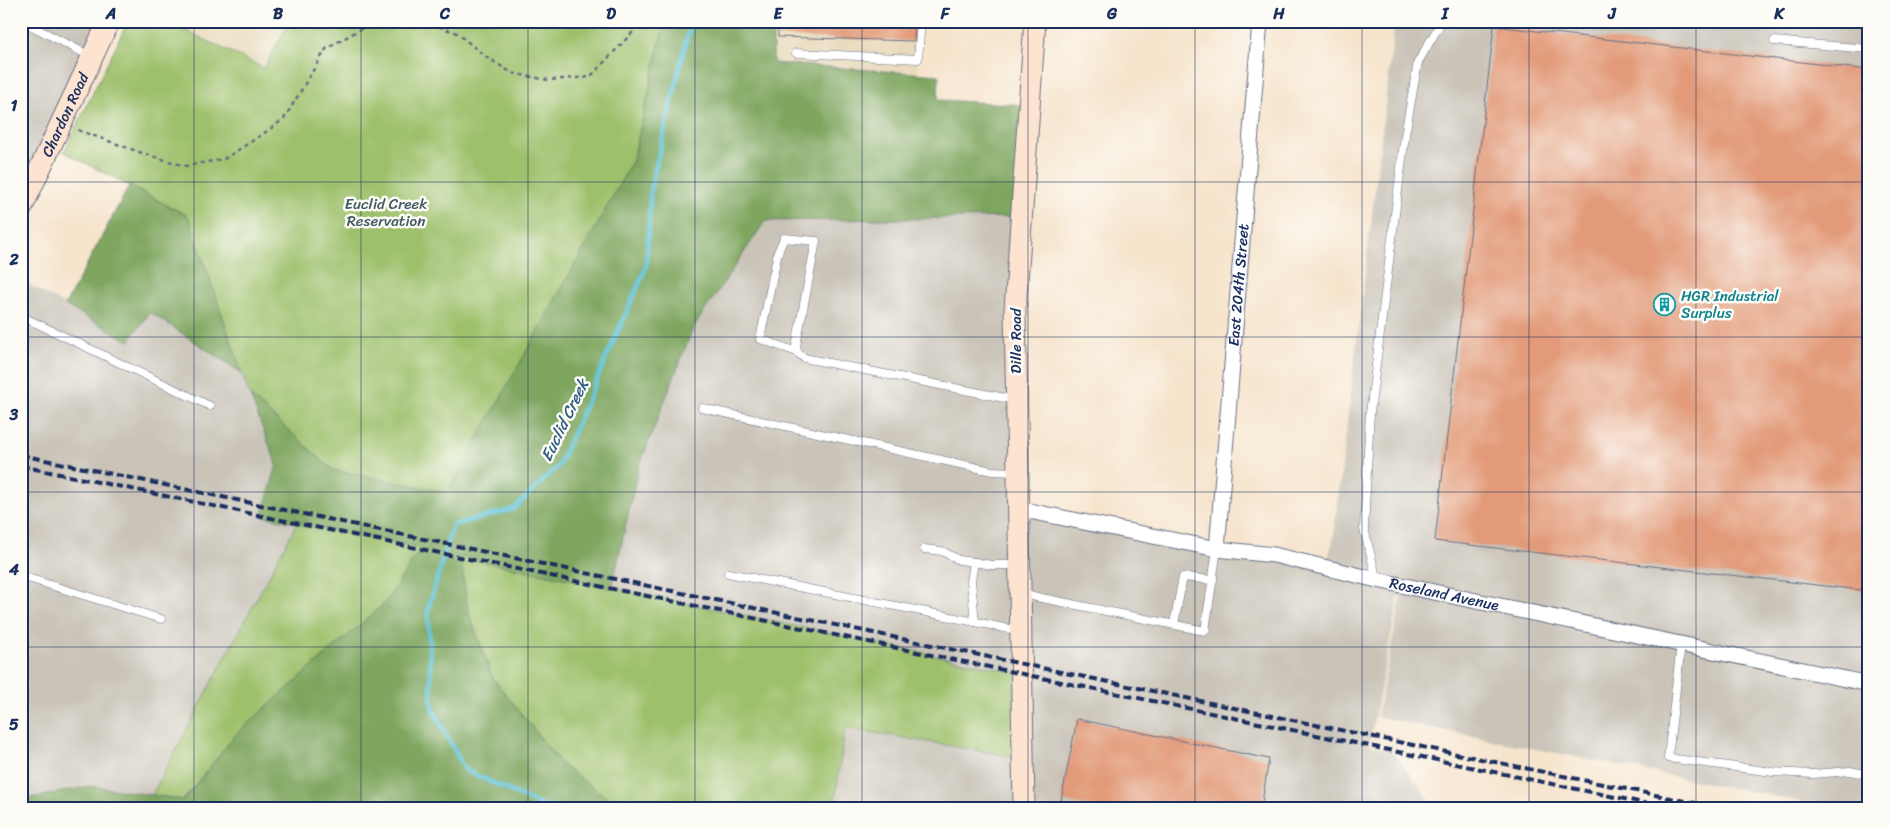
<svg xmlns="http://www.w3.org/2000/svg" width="1890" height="829" font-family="Sriracha,sans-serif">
<rect width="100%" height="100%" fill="#fdfcf7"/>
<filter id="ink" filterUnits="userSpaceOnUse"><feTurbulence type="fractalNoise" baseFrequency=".02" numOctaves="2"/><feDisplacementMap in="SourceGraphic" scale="10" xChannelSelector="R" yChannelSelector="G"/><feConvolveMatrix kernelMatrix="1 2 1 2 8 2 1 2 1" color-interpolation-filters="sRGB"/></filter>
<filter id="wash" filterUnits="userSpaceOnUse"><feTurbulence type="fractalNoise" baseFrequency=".0096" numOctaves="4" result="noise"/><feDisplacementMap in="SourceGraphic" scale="20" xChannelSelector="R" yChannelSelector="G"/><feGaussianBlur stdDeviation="1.12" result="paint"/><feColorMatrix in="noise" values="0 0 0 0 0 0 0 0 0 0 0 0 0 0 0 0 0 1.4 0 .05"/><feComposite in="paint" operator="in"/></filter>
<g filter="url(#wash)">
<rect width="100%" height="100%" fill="#f6e4cc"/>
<g fill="#e8d9ba">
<polygon points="166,21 290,21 264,69"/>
<polygon points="773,21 921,21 917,73 773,63"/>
</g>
<g fill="#c9c3b8">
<polygon points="21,21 109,21 21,209"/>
<polygon points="1395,21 1869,21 1869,808 1831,808 1377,717 1401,597 1399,596 1369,745 1391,750 1436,808 834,808 845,728 1023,758 1020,673 612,588 638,469 693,328 765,221 1021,217 1019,509 1325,567 1333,541"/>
<polygon points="21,280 129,341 150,312 242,373 277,465 262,515 297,523 292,534 152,795 91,786 21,800"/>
</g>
<g fill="#9dc06a" stroke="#5c7864">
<polygon points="128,21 166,21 264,68 290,21 665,21 633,160 448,493 333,470 250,396 188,216 64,152"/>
<polygon points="297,523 421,548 386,602 237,733 183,800 152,795"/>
<polygon points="460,556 1020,673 1023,758 845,728 834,808 621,808 562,765 492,677 468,611"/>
</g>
<g fill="#7ea65e" stroke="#4c6a5e">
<polygon points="665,21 773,21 773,63 939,75 938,100 1029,105 1021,217 765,221 693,328 638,469 612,588 460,557 468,611 492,677 562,765 621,808 21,808 21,800 91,786 184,800 237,733 386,602 421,548 262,516 277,465 250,396 333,470 448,492 633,160"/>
<polygon points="129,186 188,216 242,373 150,312 129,341 65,305"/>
</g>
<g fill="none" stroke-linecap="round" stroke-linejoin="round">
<polyline stroke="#5ac2d7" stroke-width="4.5" points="547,808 465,770 432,707 428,609 453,525 514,509 559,465 646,268 651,186 691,21"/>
</g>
<g id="blocks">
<g fill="#e29a78">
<polygon points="778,21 915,21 914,41 778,37"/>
<polygon points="1494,26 1869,70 1869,591 1435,541"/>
<polygon points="1077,719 1269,759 1261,808 1097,808 1061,801"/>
</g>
</g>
</g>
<g filter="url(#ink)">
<use href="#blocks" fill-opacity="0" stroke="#686e84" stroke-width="1"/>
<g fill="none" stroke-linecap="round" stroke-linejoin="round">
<defs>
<g id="lane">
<polyline points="22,21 90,56"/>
<polyline points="1774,41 1869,49"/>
<polyline points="796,53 918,59 921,21"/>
<polyline points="21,316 210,406"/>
<polyline points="797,352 760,339 778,252 784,238 816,241 796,346 797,352 804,358 1015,400"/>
<polyline points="702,408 992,471 1016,472"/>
<polyline points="924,549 942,551 959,560 974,562"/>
<path d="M728 573C825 593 922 610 1018 631"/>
<polyline points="21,576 161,619"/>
<polyline points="1377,580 1364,529 1370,413 1405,135 1418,62 1442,21"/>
<polyline points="1022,594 1205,631 1217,549"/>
<polyline points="975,622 971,581 974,562 991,565 1019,565"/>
<polyline points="1174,624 1183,577 1213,580"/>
<polyline points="1681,644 1668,758 1773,772 1813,774 1850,771 1869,775"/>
</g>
<g id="street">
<path id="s1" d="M1019 509 1217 549 1274 555 1377 580 1869 684"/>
<path id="s2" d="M1217 549 1260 21"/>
</g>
<g id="secondary">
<path id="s3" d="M21 209 109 21"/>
<polyline points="1024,808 1015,310 1035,21"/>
</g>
</defs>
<use href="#lane" stroke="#686e84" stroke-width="9"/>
<use href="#street" stroke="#686e84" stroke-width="17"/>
<use href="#secondary" stroke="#686e84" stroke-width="23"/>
<g stroke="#686e84" stroke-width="2.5" stroke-dasharray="4 4" stroke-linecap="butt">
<polyline points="424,21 457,33 485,56 512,73 548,80 590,77 633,32 636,21"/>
<polyline points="78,130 142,153 185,166 224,159 263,134 284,119 326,49 364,27 386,21"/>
</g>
<use href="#lane" stroke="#fff" stroke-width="8"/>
<use href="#street" stroke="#fff" stroke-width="15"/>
<use href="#secondary" stroke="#fde4d0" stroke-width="21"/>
<g stroke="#1b2f5e" stroke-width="4" stroke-dasharray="8 4" stroke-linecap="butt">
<path d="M21 455C587 573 1153 692 1719 808"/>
<polyline points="21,466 1668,808"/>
</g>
</g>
</g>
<path fill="none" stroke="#1b2f5e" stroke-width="1" stroke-opacity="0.55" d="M194 21V808M361 21V808M528 21V808M695 21V808M862 21V808M1028 21V808M1195 21V808M1362 21V808M1529 21V808M1696 21V808M21 182H1869M21 337H1869M21 492H1869M21 647H1869"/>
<defs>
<symbol id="building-ring" viewBox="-11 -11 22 22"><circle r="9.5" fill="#fdfcf7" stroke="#0f9aa8" stroke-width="1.5"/><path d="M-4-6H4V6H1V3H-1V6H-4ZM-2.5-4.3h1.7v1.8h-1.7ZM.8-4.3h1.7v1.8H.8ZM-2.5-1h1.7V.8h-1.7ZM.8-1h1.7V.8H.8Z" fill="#0f9aa8"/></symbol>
</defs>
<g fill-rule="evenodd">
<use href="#building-ring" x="1652" y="292" width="25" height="25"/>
</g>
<g text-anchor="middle" stroke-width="5" stroke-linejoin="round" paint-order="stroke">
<g font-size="15" fill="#1b2f5e" stroke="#fdfcf7">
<text dy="5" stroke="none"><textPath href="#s3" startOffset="104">Chardon Road</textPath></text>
<text dy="5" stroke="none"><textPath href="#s2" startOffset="265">East 204th Street</textPath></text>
<text transform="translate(1016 341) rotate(-90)" y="5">Dille Road</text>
<text dy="5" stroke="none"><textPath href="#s1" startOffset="434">Roseland Avenue</textPath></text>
</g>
<g font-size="15" fill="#425a62" stroke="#fdfcf7">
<text x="386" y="209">Euclid Creek<tspan x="386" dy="17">Reservation</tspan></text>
</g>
<g font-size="15" fill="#0d838f" stroke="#fdfcf7" text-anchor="start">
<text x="1681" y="301">HGR Industrial<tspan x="1681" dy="17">Surplus</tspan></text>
</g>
<g font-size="16" font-style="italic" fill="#2e5b82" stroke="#fdfcf7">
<text transform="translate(564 420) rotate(-64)" y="6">Euclid Creek</text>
</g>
</g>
<rect width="1890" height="829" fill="none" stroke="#fdfcf7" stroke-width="55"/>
<rect x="28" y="28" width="1834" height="774" fill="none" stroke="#1b2f5e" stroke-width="2"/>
<g font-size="16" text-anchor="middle" font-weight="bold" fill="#1b2f5e">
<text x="111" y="19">A</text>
<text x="278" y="19">B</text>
<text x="445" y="19">C</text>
<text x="611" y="19">D</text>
<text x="778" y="19">E</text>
<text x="945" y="19">F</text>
<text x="1112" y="19">G</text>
<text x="1279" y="19">H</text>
<text x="1445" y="19">I</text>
<text x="1612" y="19">J</text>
<text x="1779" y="19">K</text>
<text x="14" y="111">1</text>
<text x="14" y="265">2</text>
<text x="14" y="420">3</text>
<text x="14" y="575">4</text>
<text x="14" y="730">5</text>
</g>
</svg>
